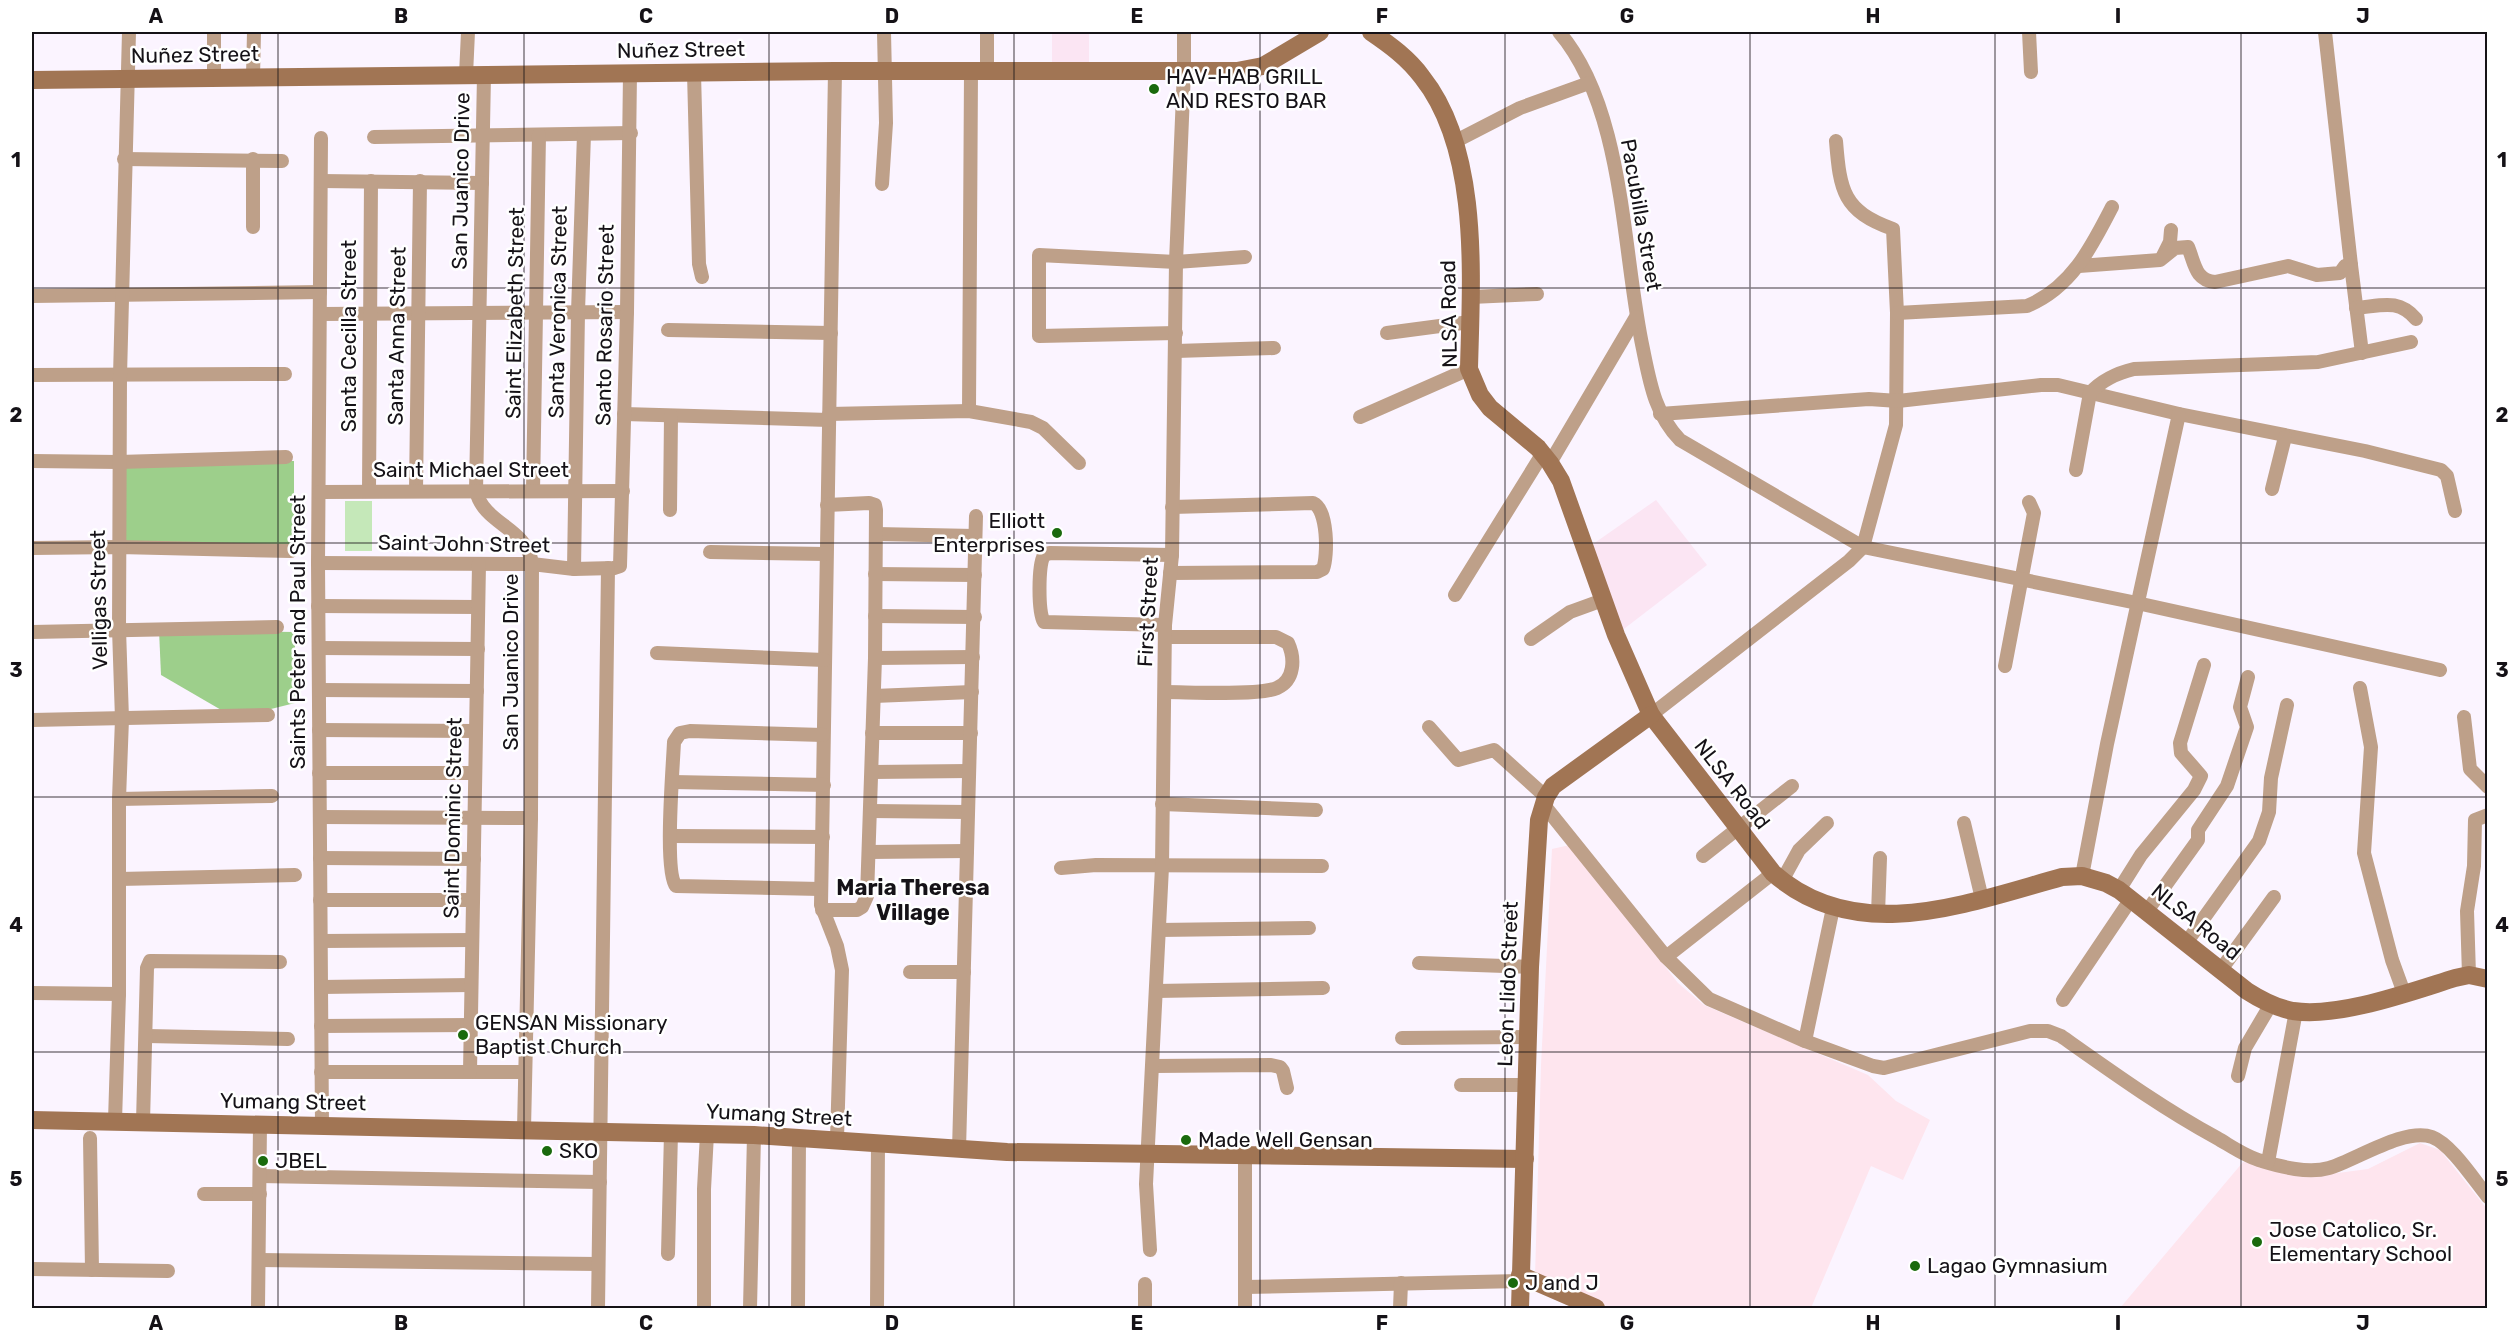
<svg xmlns="http://www.w3.org/2000/svg" width="2519" height="1340" font-family="Rubik,sans-serif">
<rect width="100%" height="100%" fill="#fbf4ff"/>
<g fill="#fbe5f3">
<rect x="1052" y="32" width="37" height="32"/>
<polygon points="1656,500 1707,565 1616,635 1586,549"/>
</g>
<g fill="#fee5ee">
<polygon points="1570,845 1678,983 1704,1005 1868,1075 1896,1101 1930,1120 1903,1180 1871,1166 1811,1308 1611,1308 1535,1277 1541,1065 1552,849"/>
<polygon points="2420,1143 2440,1150 2487,1209 2487,1308 2120,1308 2243,1162 2323,1175 2368,1169"/>
</g>
<rect fill="#c5e8b9" x="345" y="501" width="27" height="50"/>
<g fill="#9dcf8b">
<polygon points="122,461 294,461 294,550 122,545"/>
<polygon points="159,630 295,632 295,703 235,718 161,675"/>
</g>
<g fill="none" stroke-linecap="round" stroke-linejoin="round">
<g stroke="#bea089" stroke-width="14">
<polyline points="987,32 987,71"/>
<path d="M1559 32C1625 109 1622 252 1643 349 1650 383 1655 414 1680 440L1863 547 1896 425 1897 313 1893 229C1843 211 1840 191 1836 141"/>
<polyline points="2029,32 2031,72"/>
<polyline points="2325,32 2351,265"/>
<polyline points="835,71 821,905 837,946 842,970 837,1139"/>
<polyline points="694,73 699,264 702,277"/>
<polyline points="466,75 468,32"/>
<path d="M484 75 476 491C484 525 527 527 532 564L531 818 524 1129"/>
<polyline points="214,77 214,32"/>
<polyline points="253,77 254,32"/>
<polyline points="374,137 631,133"/>
<polyline points="321,138 318,563 322,1126"/>
<polyline points="1454,142 1520,108 1589,83"/>
<polyline points="124,159 282,161"/>
<polyline points="253,159 253,227"/>
<polyline points="321,181 482,183"/>
<polyline points="882,184 886,123 884,32"/>
<polyline points="2163,256 2170,242 2171,230"/>
<path d="M2079 266 2160 260 2175 248 2188 247C2195 264 2195 280 2215 282L2288 266 2317 275 2340 273 2345 266 2351 265 2362 353"/>
<polyline points="32,296 320,292"/>
<polyline points="1471,297 1537,294"/>
<path d="M2356 308C2381 306 2398 298 2416 319"/>
<path d="M1897 313 2027 306C2071 288 2091 248 2112 207"/>
<polyline points="320,314 627,312"/>
<polyline points="668,330 831,333"/>
<polyline points="1176,333 1039,336 1039,255 1176,262 1245,257"/>
<polyline points="1387,333 1470,322"/>
<polyline points="1176,351 1274,348"/>
<polyline points="32,375 285,374"/>
<polyline points="969,411 971,71"/>
<polyline points="624,414 829,420"/>
<polyline points="829,414 969,411 1031,422 1043,428 1079,463"/>
<polyline points="1660,414 1869,399 1898,401 2041,385 2058,385 2179,414 2365,451 2441,470 2447,476 2455,511"/>
<polyline points="1360,417 1469,369"/>
<polyline points="32,461 119,462 286,457"/>
<polyline points="1550,463 1636,317"/>
<path d="M2076 470 2090 393C2102 380 2117 373 2134 369L2318 362 2411 342"/>
<polyline points="2272,489 2285,437"/>
<polyline points="369,491 371,181"/>
<polyline points="416,491 420,181"/>
<polyline points="533,491 539,135"/>
<polyline points="319,492 623,491"/>
<polyline points="670,510 671,416"/>
<polyline points="876,534 975,536"/>
<polyline points="32,548 119,547 291,551"/>
<polyline points="710,552 826,554"/>
<polyline points="318,563 532,564 574,569 614,568 620,566 627,312 630,73"/>
<polyline points="574,569 578,312 584,134"/>
<path d="M1170 573 1317 572 1323 569C1328 556 1328 509 1313 503L1172 507"/>
<polyline points="875,574 975,575"/>
<polyline points="1455,595 1543,453"/>
<polyline points="318,606 478,607"/>
<polyline points="875,616 975,617"/>
<path d="M1165 625 1044 622C1038 612 1038 566 1044 555L1050 553 1172 555"/>
<polyline points="32,632 277,627"/>
<path d="M1165 637H1276L1288 643C1295 658 1295 680 1277 688 1258 696 1190 692 1165 692"/>
<polyline points="1531,639 1570,612 1603,600"/>
<polyline points="319,648 478,649"/>
<polyline points="657,653 824,660"/>
<polyline points="875,658 973,657"/>
<polyline points="2005,666 2034,513 2029,502"/>
<polyline points="2360,688 2371,747 2364,853 2392,960 2404,993"/>
<polyline points="319,690 477,691"/>
<polyline points="874,696 972,692"/>
<polyline points="1651,715 1849,561 1863,547 2137,603 2440,670"/>
<polyline points="2464,717 2470,769 2488,787"/>
<polyline points="32,720 268,715"/>
<polyline points="1429,727 1458,760 1494,750 1546,797"/>
<polyline points="319,730 476,731"/>
<polyline points="872,733 971,733"/>
<polyline points="872,772 969,771"/>
<polyline points="319,773 475,773"/>
<polyline points="673,782 824,785"/>
<polyline points="119,799 272,796"/>
<polyline points="1162,804 1316,810"/>
<path d="M1543 804 1666 957 1709 999 1805 1041 1873 1066 1884 1068 2030 1031H2048L2061 1036C2112 1072 2162 1108 2217 1138 2231 1146 2246 1157 2262 1161 2282 1167 2308 1174 2329 1168 2356 1160 2405 1127 2432 1137 2451 1144 2474 1180 2488 1197"/>
<polyline points="870,811 968,812"/>
<polyline points="320,817 531,818"/>
<polyline points="1964,823 1982,899"/>
<polyline points="671,836 823,837"/>
<polyline points="869,852 967,851"/>
<polyline points="1703,856 1792,786"/>
<polyline points="320,858 474,859"/>
<polyline points="1061,868 1096,865 1322,866"/>
<polyline points="2082,876 2107,744 2179,414"/>
<polyline points="119,879 295,875"/>
<polyline points="1782,881 1799,850 1827,823"/>
<path d="M821 889 676 886C664 872 673 766 674 742L680 733 690 731 823 735"/>
<polyline points="2119,890 2141,855 2194,790 2201,776 2181,753 2180,743 2204,665"/>
<polyline points="320,900 473,900"/>
<polyline points="822,910 857,910 862,907 867,896 875,658 876,510 875,505 869,503 827,505"/>
<polyline points="2147,911 2198,840 2198,830 2227,786 2247,727 2240,707 2248,677"/>
<polyline points="1878,914 1880,858"/>
<polyline points="1159,930 1309,928"/>
<polyline points="321,941 472,940"/>
<polyline points="2186,943 2259,841 2269,812 2271,778 2287,705"/>
<polyline points="1666,957 1773,873"/>
<polyline points="1419,963 1530,967"/>
<polyline points="2220,971 2274,897"/>
<polyline points="910,972 964,972"/>
<polyline points="2469,975 2467,911 2474,866 2475,820 2488,815"/>
<polyline points="321,987 471,985"/>
<polyline points="1156,991 1323,988"/>
<polyline points="32,993 119,994"/>
<polyline points="2063,1000 2131,899"/>
<polyline points="321,1026 471,1025"/>
<polyline points="147,1036 288,1039"/>
<polyline points="1402,1038 1527,1037"/>
<polyline points="1805,1041 1833,908"/>
<polyline points="1154,1066 1271,1065 1280,1067 1283,1071 1287,1088"/>
<polyline points="321,1072 525,1072"/>
<polyline points="470,1072 479,564"/>
<polyline points="2238,1076 2245,1048 2271,1004"/>
<polyline points="1461,1085 1526,1085"/>
<polyline points="115,1121 119,994 119,799 122,719 119,629 120,376 129,32"/>
<polyline points="143,1122 147,968 150,961 280,962"/>
<polyline points="90,1138 92,1270"/>
<polyline points="959,1150 976,516"/>
<polyline points="2268,1162 2296,1011"/>
<polyline points="260,1176 600,1182"/>
<polyline points="204,1194 260,1194"/>
<polyline points="1150,1250 1146,1184 1162,867 1165,625 1172,555 1176,262 1184,71 1184,32"/>
<polyline points="668,1254 671,1133"/>
<polyline points="259,1260 598,1264"/>
<polyline points="32,1269 168,1271"/>
<polyline points="1245,1287 1520,1281"/>
<polyline points="258,1308 260,1124"/>
<polyline points="598,1308 608,568"/>
<polyline points="704,1308 704,1189 707,1134"/>
<polyline points="750,1308 754,1135"/>
<polyline points="798,1308 799,1137"/>
<polyline points="877,1308 878,1142"/>
<polyline points="1145,1308 1145,1284"/>
<polyline points="1245,1308 1245,1155"/>
<polyline points="1400,1308 1401,1283"/>
</g>
<g stroke="#a17554" stroke-width="18">
<path d="M1371 32C1390 45 1408 58 1422 77 1481 151 1471 280 1469 369L1480 395 1490 408 1538 448 1550 463 1561 481 1616 635 1651 715 1773 873C1857 947 1967 903 2062 877L2082 876 2106 883 2119 890 2247 991C2261 1000 2277 1008 2293 1011 2339 1018 2410 992 2455 978L2469 975 2488 979"/>
<polyline points="32,80 835,71 1237,71 1263,66 1320,32"/>
<polyline points="32,1120 754,1135 1007,1152 1525,1159"/>
<polyline points="1520,1275 1596,1308"/>
<polyline points="1520,1308 1530,967 1539,820 1546,797 1553,786 1651,715"/>
</g>
</g>
<path fill="none" stroke="#151217" stroke-width="1.5" stroke-opacity="0.55" d="M278 32V1308M524 32V1308M769 32V1308M1014 32V1308M1260 32V1308M1505 32V1308M1750 32V1308M1995 32V1308M2241 32V1308M32 288H2488M32 543H2488M32 797H2488M32 1052H2488"/>
<g fill="#1a6a0d" stroke="#fff" stroke-width="2">
<circle cx="1154" cy="89" r="6"/>
<circle cx="1057" cy="533" r="6"/>
<circle cx="463" cy="1035" r="6"/>
<circle cx="1186" cy="1140" r="6"/>
<circle cx="547" cy="1151" r="6"/>
<circle cx="263" cy="1161" r="6"/>
<circle cx="2257" cy="1242" r="6"/>
<circle cx="1915" cy="1266" r="6"/>
<circle cx="1513" cy="1283" r="6"/>
</g>
<g text-anchor="middle" stroke-width="5" stroke-linejoin="round" paint-order="stroke">
<g font-size="21" fill="#151217" stroke="#fff">
<text transform="translate(681 50) rotate(-1)" y="7">Nuñez Street</text>
<text transform="translate(195 55) rotate(-1)" y="7">Nuñez Street</text>
<text transform="translate(461 181) rotate(-89)" y="7">San Juanico Drive</text>
<text transform="translate(1641 215) rotate(80)" y="7">Pacubilla Street</text>
<text transform="translate(558 312) rotate(-89)" y="7">Santa Veronica Street</text>
<text transform="translate(515 313) rotate(-89)" y="7">Saint Elizabeth Street</text>
<text transform="translate(1449 314) rotate(-91)" y="7">NLSA Road</text>
<text transform="translate(605 325) rotate(-89)" y="7">Santo Rosario Street</text>
<text transform="translate(349 336) rotate(-90)" y="7">Santa Cecilla Street</text>
<text transform="translate(397 336) rotate(-89)" y="7">Santa Anna Street</text>
<text x="471" y="477">Saint Michael Street</text>
<text transform="translate(464 544) rotate(1)" y="7">Saint John Street</text>
<text transform="translate(99 600) rotate(-91)" y="7">Velligas Street</text>
<text transform="translate(1148 612) rotate(-87)" y="7">First Street</text>
<text transform="translate(298 632) rotate(-90)" y="7">Saints Peter and Paul Street</text>
<text transform="translate(511 662) rotate(-90)" y="7">San Juanico Drive</text>
<text transform="translate(1732 784) rotate(52)" y="7">NLSA Road</text>
<text transform="translate(453 818) rotate(-89)" y="7">Saint Dominic Street</text>
<text transform="translate(2196 922) rotate(39)" y="7">NLSA Road</text>
<text transform="translate(1508 984) rotate(-88)" y="7">Leon Llido Street</text>
<text transform="translate(293 1102) rotate(1)" y="7">Yumang Street</text>
<text transform="translate(779 1115) rotate(3)" y="7">Yumang Street</text>
</g>
<g font-size="21" fill="#151217" stroke="#fff" text-anchor="start">
<text x="1166" y="84">HAV-HAB GRILL<tspan x="1166" dy="24">AND RESTO BAR</tspan></text>
<text x="1045" y="528" text-anchor="end">Elliott<tspan x="1045" dy="24">Enterprises</tspan></text>
<text x="475" y="1030">GENSAN Missionary<tspan x="475" dy="24">Baptist Church</tspan></text>
<text x="1198" y="1147">Made Well Gensan</text>
<text x="559" y="1158">SKO</text>
<text x="275" y="1168">JBEL</text>
<text x="2269" y="1237">Jose Catolico, Sr.<tspan x="2269" dy="24">Elementary School</tspan></text>
<text x="1927" y="1273">Lagao Gymnasium</text>
<text x="1525" y="1290">J and J</text>
</g>
<g font-size="22" font-weight="bold" fill="#151217" stroke="#fff">
<text x="913" y="895">Maria Theresa<tspan x="913" dy="25">Village</tspan></text>
</g>
</g>
<rect width="2519" height="1340" fill="none" stroke="#ffffff" stroke-width="66"/>
<rect x="33" y="33" width="2453" height="1274" fill="none" stroke="#151217" stroke-width="2"/>
<g font-size="20" text-anchor="middle" font-weight="bold" fill="#151217">
<text x="156" y="23">A</text>
<text x="401" y="23">B</text>
<text x="646" y="23">C</text>
<text x="892" y="23">D</text>
<text x="1137" y="23">E</text>
<text x="1382" y="23">F</text>
<text x="1627" y="23">G</text>
<text x="1873" y="23">H</text>
<text x="2118" y="23">I</text>
<text x="2363" y="23">J</text>
<text x="16" y="167">1</text>
<text x="2502" y="167">1</text>
<text x="16" y="422">2</text>
<text x="2502" y="422">2</text>
<text x="16" y="677">3</text>
<text x="2502" y="677">3</text>
<text x="16" y="932">4</text>
<text x="2502" y="932">4</text>
<text x="16" y="1186">5</text>
<text x="2502" y="1186">5</text>
<text x="156" y="1330">A</text>
<text x="401" y="1330">B</text>
<text x="646" y="1330">C</text>
<text x="892" y="1330">D</text>
<text x="1137" y="1330">E</text>
<text x="1382" y="1330">F</text>
<text x="1627" y="1330">G</text>
<text x="1873" y="1330">H</text>
<text x="2118" y="1330">I</text>
<text x="2363" y="1330">J</text>
</g>
</svg>
